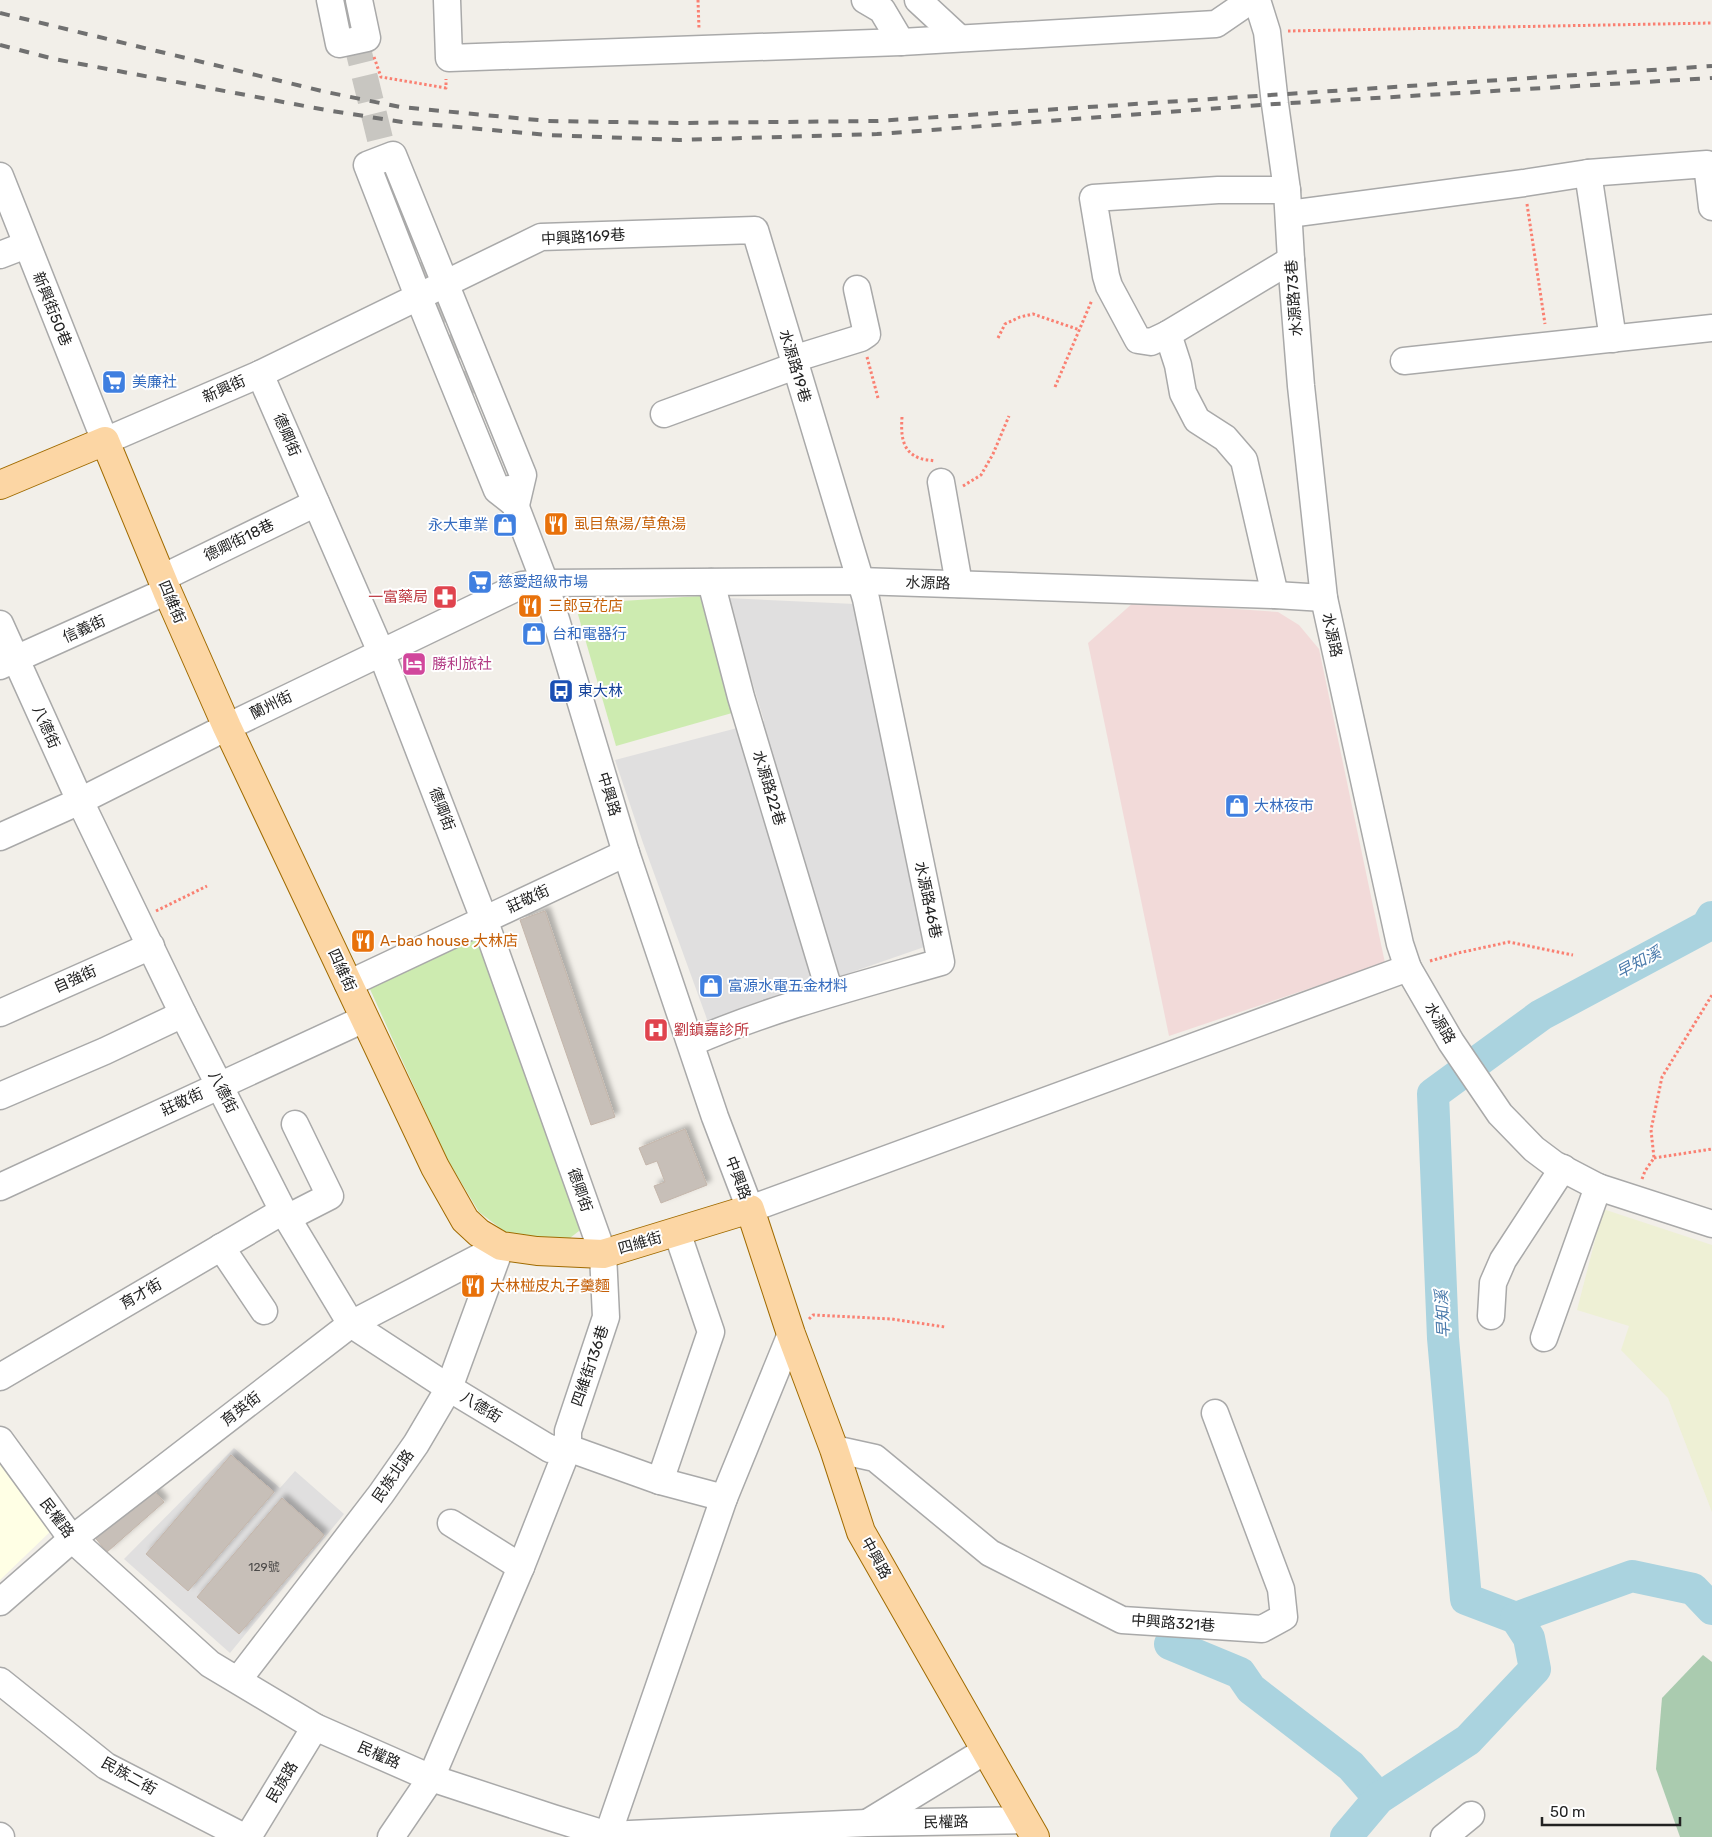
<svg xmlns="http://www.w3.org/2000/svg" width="1712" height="1837" font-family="Rubik,'Noto Sans TC',sans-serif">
<defs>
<filter id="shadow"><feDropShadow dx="4.5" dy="-4.5" stdDeviation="2.5" flood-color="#0004"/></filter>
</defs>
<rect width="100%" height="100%" fill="#f2efe9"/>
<g fill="#e0dfdf">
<polygon points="727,598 855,604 930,945 708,1022 643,843 615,760 764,721"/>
<polygon points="234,1448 280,1488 295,1471 344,1514 230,1653 124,1559"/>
</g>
<polygon fill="#f2dad9" points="1134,602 1278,612 1299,625 1319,649 1385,963 1169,1036 1088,643"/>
<polygon fill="#ffffe5" points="0,1459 51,1531 0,1580"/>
<polygon fill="#eef0d5" points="1603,1209 1712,1245 1712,1512 1668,1398 1621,1350 1629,1326 1577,1310"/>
<g fill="#cdebb0">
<polygon points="700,596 732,713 616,746 575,604"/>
<polygon points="484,932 582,1215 579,1231 566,1241 508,1234 479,1212 446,1157 369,987"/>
</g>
<polygon fill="#aacbaf" points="1703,1655 1712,1662 1712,1837 1680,1837 1656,1769 1662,1698"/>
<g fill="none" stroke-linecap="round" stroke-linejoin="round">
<g stroke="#aad3df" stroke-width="32">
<polyline points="1712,917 1707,926 1541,1015 1433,1094 1443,1338 1466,1599 1516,1618 1632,1576 1693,1589 1712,1609"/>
<polyline points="1170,1644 1240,1673 1251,1689 1351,1766 1379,1798"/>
<polyline points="1346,1837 1379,1798 1468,1740 1535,1669 1529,1638 1516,1618"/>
</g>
</g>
<g fill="#c7bfb8" stroke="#c4b6ab" filter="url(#shadow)">
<polygon points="545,911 615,1117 591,1125 520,920"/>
<polygon points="685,1129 707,1185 661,1203 654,1186 665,1182 657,1161 646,1165 639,1148"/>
<polygon points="231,1455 274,1492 188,1591 146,1554"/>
<polygon points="149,1485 164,1502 107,1552 92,1534"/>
<polygon points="282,1498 324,1535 239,1634 197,1597"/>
</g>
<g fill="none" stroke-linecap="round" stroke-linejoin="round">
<polyline stroke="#c8c6c1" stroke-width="26" stroke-dasharray="26 13" stroke-linecap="butt" points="346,0 391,184 420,262 472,394"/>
<defs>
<g id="minor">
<polyline points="330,0 339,44 367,38 359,0"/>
<polyline points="447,0 449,58 901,42 1216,24 1251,0"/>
<polyline points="865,0 882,10 901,42"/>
<polyline points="918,0 959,38"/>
<polyline points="1257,0 1267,32 1275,104 1287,190 1291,260 1301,386 1324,598 1400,944 1408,968 1451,1042 1500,1114 1534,1149 1554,1164 1598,1187 1712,1224"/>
<polygon points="393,155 523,475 516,505 497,490 418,296 367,165"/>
<polyline points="1588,173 1613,339"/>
<path d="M0 176 105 441 260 374 541 237 755 230 866 599 941 962C857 986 771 1008 691 1043"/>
<polyline points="1289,214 1524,183 1588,173 1707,164 1712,207"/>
<polyline points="0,255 26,245"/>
<polyline points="1168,334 1291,260"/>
<polyline points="793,359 861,338 867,334 857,289"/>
<polyline points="1404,361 1712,328"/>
<polyline points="260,374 381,652 484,919 603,1254 606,1317 568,1431 568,1448 521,1567 431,1778 391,1837"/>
<polyline points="664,414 795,366"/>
<polyline points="941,482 959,584"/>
<polyline points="509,489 545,583 626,853 715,1117 750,1209 1408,968"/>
<polyline points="162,578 316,503"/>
<polyline points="711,582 741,697 830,993"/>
<polyline points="1275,595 1244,460 1225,438 1197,420 1183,393 1178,365 1168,334 1151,342 1138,340 1109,286 1106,276 1093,198 1218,190 1287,190"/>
<polyline points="0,624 80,801 183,1014 283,1211 351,1324 449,1388 550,1449 568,1448 660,1481 724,1498"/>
<polyline points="0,666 167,591"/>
<polyline points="0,837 80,801 227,727 522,585 545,583 859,581 1275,595 1324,598"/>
<polyline points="348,984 626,853"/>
<polyline points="0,1013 151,946"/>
<polyline points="0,1096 105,1051 183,1014"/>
<polyline points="0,1187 364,1019"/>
<polyline points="287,1218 330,1196 295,1124"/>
<polyline points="221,1247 264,1311"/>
<polyline points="1491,1316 1493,1283 1503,1260 1563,1168"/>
<polyline points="1544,1338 1598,1187"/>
<polyline points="0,1377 283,1211"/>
<polyline points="0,1440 72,1539 210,1664 315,1727 431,1778 553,1818 608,1835 867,1823 1025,1820"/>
<polyline points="834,1449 875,1458 990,1553 1122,1620 1262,1629 1284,1617 1281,1589 1215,1413"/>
<polyline points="660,1481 711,1332 677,1232"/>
<polyline points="451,1523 521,1567"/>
<polyline points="0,1602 72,1539 351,1324 501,1246"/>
<polyline points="238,1680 381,1494 416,1444 449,1388 501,1246"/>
<polyline points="0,1681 106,1766 244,1837"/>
<polyline points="867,1823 985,1751"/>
<polyline points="0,1836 1,1837"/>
<polyline points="248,1837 315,1727"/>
<polyline points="607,1837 724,1498 791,1334"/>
<polyline points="1444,1837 1471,1815"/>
</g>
<polyline id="major" points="0,485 105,441 167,591 227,727 435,1167 465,1220 479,1233 501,1246 537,1251 603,1254 750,1209 791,1334 834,1449 861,1532 1035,1837"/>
</defs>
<use href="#minor" stroke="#a9a9a9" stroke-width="29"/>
<use href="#major" stroke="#a06b00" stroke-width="30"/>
<g stroke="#fa8072" stroke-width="3" stroke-dasharray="2.5 2.5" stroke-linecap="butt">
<polyline points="698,0 699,29"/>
<polyline points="1288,31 1712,23"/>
<polyline points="374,57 381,77 446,88 446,79"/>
<polyline points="1527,204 1545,324"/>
<polyline points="998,338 1005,324 1020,317 1033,314 1080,330"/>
<polyline points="867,357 878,398"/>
<polyline points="1055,387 1092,300"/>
<path d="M902 417C901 433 901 451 919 458 924 460 930 460 935 461"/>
<polyline points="963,486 981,475 993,454 1009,416"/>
<polyline points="156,911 207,886"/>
<polyline points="1430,961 1458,953 1509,942 1573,955"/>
<polyline points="1654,1158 1712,1149"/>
<polyline points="1642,1179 1645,1171 1654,1158 1651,1130 1662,1077 1712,995"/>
<polyline points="809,1319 813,1315 892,1319 945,1327"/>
</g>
<use href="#minor" stroke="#fff" stroke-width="26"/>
<use href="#major" stroke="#fcd6a4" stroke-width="28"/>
<g stroke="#707070" stroke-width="4" stroke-dasharray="10 10" stroke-linecap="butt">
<polyline points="0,13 326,92 400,107 548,121 678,123 877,121 1712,66"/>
<polyline points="0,45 54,59 326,110 402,122 548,135 679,140 877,134 1275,104 1712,78"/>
</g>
</g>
<defs>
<symbol id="supermarket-square" viewBox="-11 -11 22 22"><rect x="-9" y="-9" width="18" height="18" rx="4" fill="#3f7fe0" stroke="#fff"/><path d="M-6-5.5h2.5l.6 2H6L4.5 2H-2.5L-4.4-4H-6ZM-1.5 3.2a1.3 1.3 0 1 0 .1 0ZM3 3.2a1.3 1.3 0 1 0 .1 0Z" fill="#fff"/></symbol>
<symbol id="restaurant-square" viewBox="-11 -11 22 22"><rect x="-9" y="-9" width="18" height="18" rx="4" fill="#e8710a" stroke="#fff"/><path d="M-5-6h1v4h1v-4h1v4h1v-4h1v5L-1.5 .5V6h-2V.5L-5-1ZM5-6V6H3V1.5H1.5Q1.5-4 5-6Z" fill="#fff"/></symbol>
<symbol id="shop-square" viewBox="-11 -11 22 22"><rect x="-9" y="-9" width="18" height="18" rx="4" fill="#3f7fe0" stroke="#fff"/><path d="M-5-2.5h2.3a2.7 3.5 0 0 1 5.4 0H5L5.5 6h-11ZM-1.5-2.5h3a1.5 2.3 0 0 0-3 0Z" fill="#fff"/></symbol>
<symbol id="pharmacy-square" viewBox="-11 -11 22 22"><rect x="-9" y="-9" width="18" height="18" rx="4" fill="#e0444e" stroke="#fff"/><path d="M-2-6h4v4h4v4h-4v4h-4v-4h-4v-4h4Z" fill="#fff"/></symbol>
<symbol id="hotel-square" viewBox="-11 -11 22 22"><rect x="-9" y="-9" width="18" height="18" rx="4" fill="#d1479c" stroke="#fff"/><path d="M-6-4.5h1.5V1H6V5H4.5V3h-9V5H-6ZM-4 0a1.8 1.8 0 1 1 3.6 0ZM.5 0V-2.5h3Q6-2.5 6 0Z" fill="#fff"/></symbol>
<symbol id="bus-square" viewBox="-11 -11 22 22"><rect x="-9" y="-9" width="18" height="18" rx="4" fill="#1a4fb4" stroke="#fff"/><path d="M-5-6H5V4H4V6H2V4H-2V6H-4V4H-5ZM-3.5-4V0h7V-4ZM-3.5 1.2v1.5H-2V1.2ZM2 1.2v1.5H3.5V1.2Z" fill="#fff"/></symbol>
<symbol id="hospital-square" viewBox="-11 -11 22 22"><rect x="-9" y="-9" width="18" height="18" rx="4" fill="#e0444e" stroke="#fff"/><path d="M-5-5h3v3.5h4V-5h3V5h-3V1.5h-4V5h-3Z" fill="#fff"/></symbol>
</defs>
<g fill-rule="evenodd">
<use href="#supermarket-square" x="100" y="368" width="28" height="28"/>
<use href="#restaurant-square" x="542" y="510" width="28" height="28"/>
<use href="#shop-square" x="491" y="511" width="28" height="28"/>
<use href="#supermarket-square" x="466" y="568" width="28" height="28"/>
<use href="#pharmacy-square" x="431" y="583" width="28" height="28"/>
<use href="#restaurant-square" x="516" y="592" width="28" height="28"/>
<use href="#shop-square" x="520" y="620" width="28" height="28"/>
<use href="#hotel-square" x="400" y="650" width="28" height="28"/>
<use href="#bus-square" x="547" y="677" width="28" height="28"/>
<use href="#shop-square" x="1223" y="792" width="28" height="28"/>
<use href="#restaurant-square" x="349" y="927" width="28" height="28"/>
<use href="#shop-square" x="697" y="972" width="28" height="28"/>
<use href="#hospital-square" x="642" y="1016" width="28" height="28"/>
<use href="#restaurant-square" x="459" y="1272" width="28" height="28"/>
</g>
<g text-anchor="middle" stroke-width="4" stroke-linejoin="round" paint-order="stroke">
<g font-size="12" fill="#4b4948">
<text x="264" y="1571">129號</text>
</g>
<g font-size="15" fill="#222" stroke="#fff">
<text transform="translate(583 237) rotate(-3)" y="5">中興路169巷</text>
<text transform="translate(1294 298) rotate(-94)" y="5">水源路73巷</text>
<text transform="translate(52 309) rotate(68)" y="5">新興街50巷</text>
<text transform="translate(795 366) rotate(73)" y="5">水源路19巷</text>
<text transform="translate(224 389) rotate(-24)" y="5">新興街</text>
<text transform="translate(287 435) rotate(67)" y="5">德卿街</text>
<text transform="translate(239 540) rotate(-26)" y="5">德卿街18巷</text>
<text transform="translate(928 583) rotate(2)" y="5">水源路</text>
<text transform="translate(172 602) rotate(67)" y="5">四維街</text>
<text transform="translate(84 629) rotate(-24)" y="5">信義街</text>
<text transform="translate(1332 635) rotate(78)" y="5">水源路</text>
<text transform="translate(271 705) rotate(-26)" y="5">蘭州街</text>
<text transform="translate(46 727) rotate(66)" y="5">八德街</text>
<text transform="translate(769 788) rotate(73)" y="5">水源路22巷</text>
<text transform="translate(609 794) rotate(73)" y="5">中興路</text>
<text transform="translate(442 809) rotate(69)" y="5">德卿街</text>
<text transform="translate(528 899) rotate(-25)" y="5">莊敬街</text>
<text transform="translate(928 900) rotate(78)" y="5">水源路46巷</text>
<text transform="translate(342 970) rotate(65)" y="5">四維街</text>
<text transform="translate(75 979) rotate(-24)" y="5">自強街</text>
<text transform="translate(1440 1023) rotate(59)" y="5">水源路</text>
<text transform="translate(223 1092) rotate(63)" y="5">八德街</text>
<text transform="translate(182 1102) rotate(-25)" y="5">莊敬街</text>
<text transform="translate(738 1178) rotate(69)" y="5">中興路</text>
<text transform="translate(580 1190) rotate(71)" y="5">德卿街</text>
<text transform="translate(640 1243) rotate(-16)" y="5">四維街</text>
<text transform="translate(141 1294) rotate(-30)" y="5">育才街</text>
<text transform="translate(590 1366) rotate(-71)" y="5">四維街136巷</text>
<text transform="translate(481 1407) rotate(31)" y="5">八德街</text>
<text transform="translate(241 1409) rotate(-38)" y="5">育英街</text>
<text transform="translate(393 1476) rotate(-55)" y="5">民族北路</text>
<text transform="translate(57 1518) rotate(53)" y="5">民權路</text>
<text transform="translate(876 1558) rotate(61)" y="5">中興路</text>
<text transform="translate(1173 1623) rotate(4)" y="5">中興路321巷</text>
<text transform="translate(379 1755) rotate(24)" y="5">民權路</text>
<text transform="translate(129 1776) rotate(29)" y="5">民族二街</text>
<text transform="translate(282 1782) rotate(-59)" y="5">民族路</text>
<text transform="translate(946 1822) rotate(-1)" y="5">民權路</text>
</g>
<g font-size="15" fill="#366cbe" stroke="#fff" text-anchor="start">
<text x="132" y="387">美廉社</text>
<text x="488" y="530" text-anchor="end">永大車業</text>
<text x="498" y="587">慈愛超級市場</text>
<text x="552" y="639">台和電器行</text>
<text x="1254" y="811">大林夜市</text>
<text x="728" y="991">富源水電五金材料</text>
</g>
<g font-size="15" fill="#c56008" stroke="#fff" text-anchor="start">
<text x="574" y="529">虱目魚湯/草魚湯</text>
<text x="548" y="611">三郎豆花店</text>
<text x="380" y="946">A-bao house 大林店</text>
<text x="490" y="1291">大林椪皮丸子羹麵</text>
</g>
<g font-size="15" fill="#be3a42" stroke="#fff" text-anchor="end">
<text x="428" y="602">一富藥局</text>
<text x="674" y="1035" text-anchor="start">劉鎮嘉診所</text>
</g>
<g font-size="15" fill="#b23c85" stroke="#fff" text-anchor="start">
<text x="432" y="669">勝利旅社</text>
</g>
<g font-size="15" fill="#164399" stroke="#fff" text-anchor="start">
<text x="578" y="696">東大林</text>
</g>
<g font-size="16" font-style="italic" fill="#4a7aab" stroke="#fff">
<text transform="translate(1638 962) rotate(-28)" y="6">早知溪</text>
<text transform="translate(1442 1314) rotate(-93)" y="6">早知溪</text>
</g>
</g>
<path d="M1542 1817v8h138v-8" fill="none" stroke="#222222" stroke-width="2.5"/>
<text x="1550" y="1817" font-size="15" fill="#222222" stroke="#ffffff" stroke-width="4" paint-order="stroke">50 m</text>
</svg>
